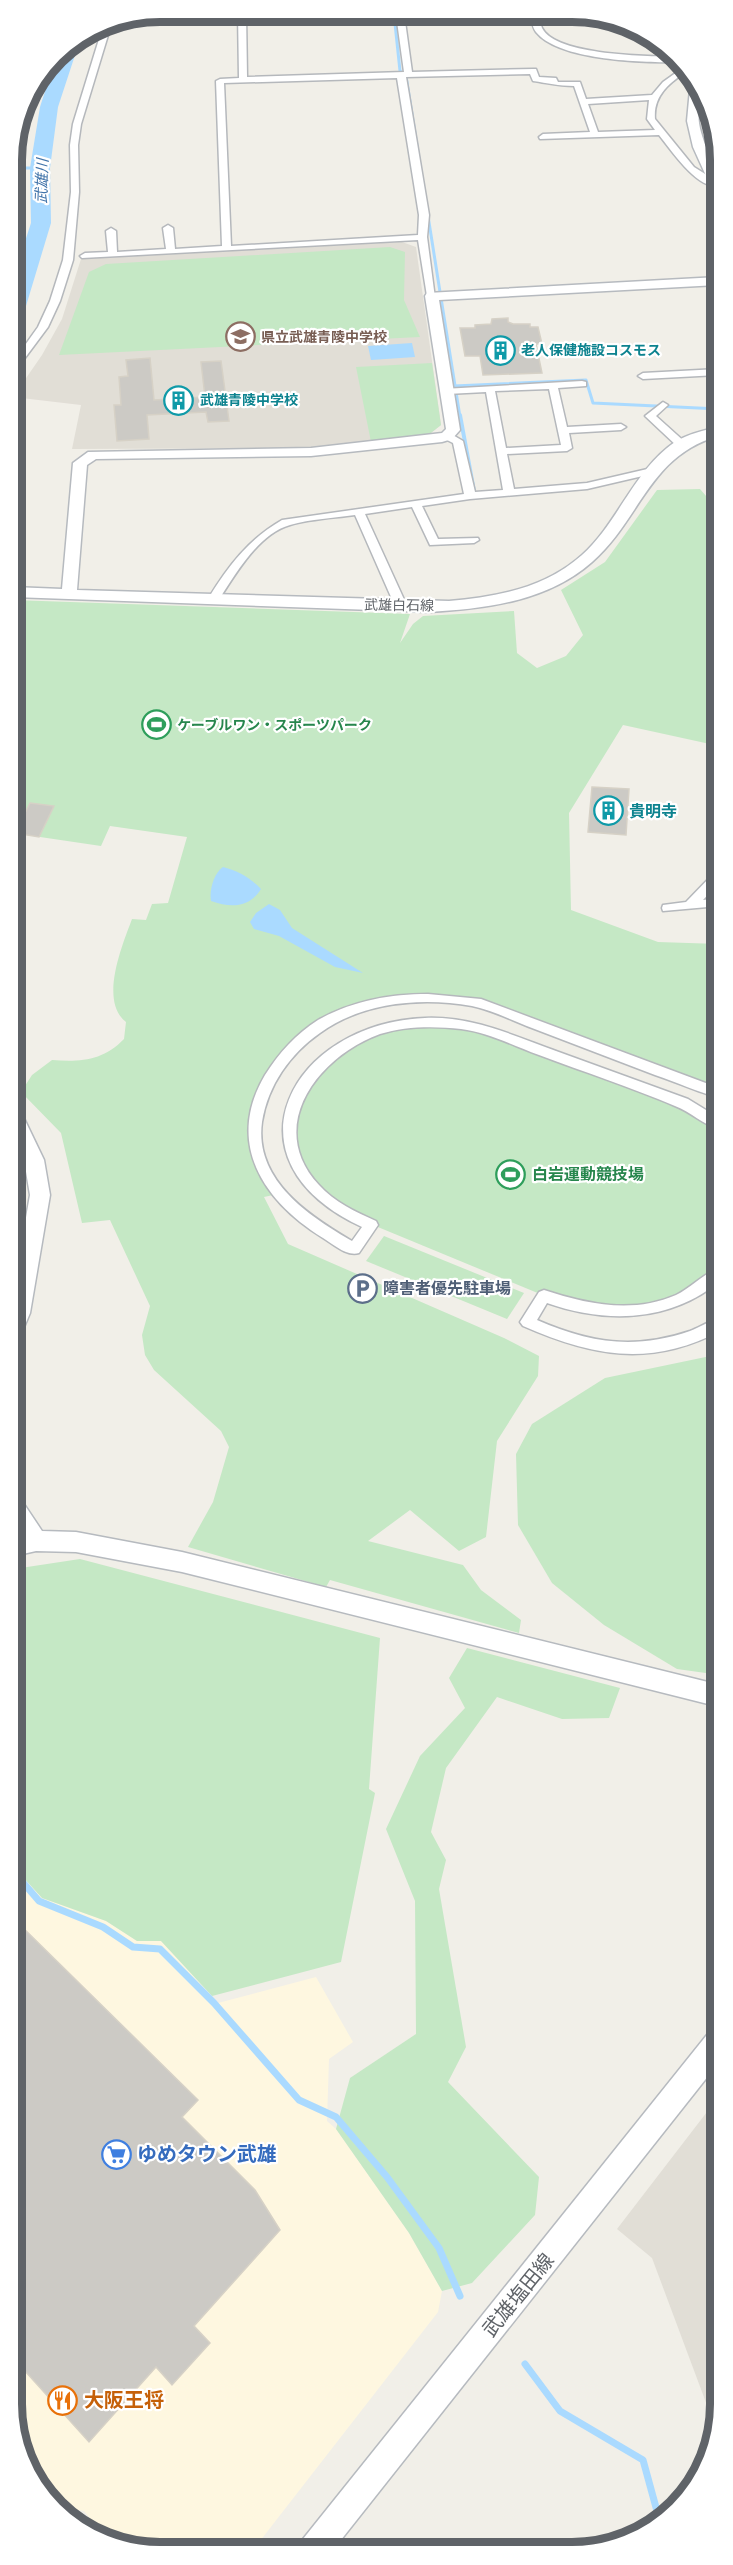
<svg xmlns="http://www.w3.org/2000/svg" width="733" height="2565" font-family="'Archivo Narrow','Noto Sans JP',sans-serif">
<rect width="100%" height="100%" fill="#f1efe8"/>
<polygon fill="#fef7e0" points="14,1867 42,1898 106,1921 137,1941 161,1941 218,2003 316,1977 353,2042 329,2059 327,2121 336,2129 409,2233 442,2291 438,2312 253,2550 131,2550 106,2537 84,2511 60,2507 43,2487 15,2433"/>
<g fill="#e1ded6">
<polygon points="402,242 416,247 441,425 427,436 310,448 72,449 81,405 13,397 42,355 62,319 81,259"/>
<polygon points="720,2095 721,2414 717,2432 652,2258 617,2229"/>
</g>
<g fill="#c5e8c5">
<polygon points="390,247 405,252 404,300 420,337 59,355 89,272 106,264"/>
<polygon points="432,363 441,425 427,436 371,442 356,367"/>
<path d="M700 489 719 511V746L623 725 569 813 571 910 658 942 719 944V1078L710 1088 476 1002 441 998 378 1003 310 1031 266 1083 256 1150 278 1194 264 1197 288 1244 504 1338 539 1356 538 1376 497 1441 486 1537 459 1551 410 1510 368 1541 463 1565 481 1590 521 1620 519 1633 330 1580 326 1587 188 1547 213 1502 229 1447 221 1431 154 1370 145 1355 142 1335 150 1306 110 1220 82 1223 61 1133 21 1092 32 1075 52 1060C80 1062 103 1061 124 1039L126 1022C99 1001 122 946 132 919L146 920 152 904 168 903 187 837 110 826 101 846 13 833V600L410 614 400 643 413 624 423 616 514 611 517 653 537 668 566 656 583 635 561 590 605 562 657 490Z"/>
<polygon points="411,1024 474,1026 711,1118 719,1124 718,1276 672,1305 569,1306 344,1213 298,1166 291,1109 300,1089 354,1041"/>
<polygon points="384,1236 524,1293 507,1319 366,1261"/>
<polygon points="720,1354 720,1675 677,1669 604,1625 552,1583 518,1525 516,1454 532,1424 605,1378"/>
<polygon points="80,1559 380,1638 369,1789 375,1793 341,1962 212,1996 161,1941 137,1941 106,1921 42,1898 14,1867 14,1569"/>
<polygon points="467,1648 620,1688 609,1718 562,1719 497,1697 446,1768 431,1832 446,1860 439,1889 466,2047 448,2082 539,2177 535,2215 472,2283 442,2291 409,2233 336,2129 350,2078 416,2034 415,1901 386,1829 420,1756 465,1708 449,1678"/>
</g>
<g fill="#aadaff">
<polygon points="412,343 415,357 371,360 368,346"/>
<path d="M223 867C239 871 250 878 261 889 249 908 231 908 211 901 209 890 214 873 223 867Z"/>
<polygon points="269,904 280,910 292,928 363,973 335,967 279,936 254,929 250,922 256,913"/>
</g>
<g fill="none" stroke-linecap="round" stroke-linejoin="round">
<g stroke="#aadaff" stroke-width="3">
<polyline points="394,14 400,71 406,76 440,292"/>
<polyline points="12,168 40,168"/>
<polyline points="441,298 460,417"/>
<polyline points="454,386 586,380 593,403 719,409"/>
</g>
<polyline stroke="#aadaff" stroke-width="4" points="460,415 474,491"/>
<g stroke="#aadaff" stroke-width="7">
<polyline points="14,1872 39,1901 103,1927 133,1947 160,1949 214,2003 299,2100 336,2117 387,2177 439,2248 460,2296"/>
<polyline points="525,2364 560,2411 643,2460 660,2522"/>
</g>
<polygon fill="#aadaff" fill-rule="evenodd" points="75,42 78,46 58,107 50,168 51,223 23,316 19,320 12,322 12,281 31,223 30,168 40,107 57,54"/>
</g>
<g fill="#cccac5" stroke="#d6d1c6" stroke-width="1.5">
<polygon points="508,318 508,322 513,324 530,324 530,327 538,327 542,344 536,344 542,373 483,375 480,356 465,356 460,328 475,328 475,325 491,324 492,319"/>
<polygon points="150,358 154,400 205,397 201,362 221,361 229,421 208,422 206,412 147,415 149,439 117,441 114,405 121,405 119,377 128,376 126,360"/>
<polygon points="592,787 629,789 626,835 588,832"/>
<polygon points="30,803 54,806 39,837 15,833"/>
<polygon points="14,1919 198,2100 182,2117 255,2190 280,2230 194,2326 210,2343 172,2385 156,2367 89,2442 15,2360"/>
</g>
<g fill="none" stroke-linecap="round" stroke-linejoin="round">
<defs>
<g id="street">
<path d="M238 13H246L247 77 404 72 396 14H404L412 72 533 69H536L539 77 556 78 558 82H580L586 99 652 95 663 82 684 67 686 72C669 83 653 96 655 119L694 167 718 182V186C697 189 671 150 659 135L540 139 539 137 543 134 590 132 574 86C558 86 548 83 533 81L530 74 406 77 429 215 427 237 435 298 427 296 418 240 82 258 80 256 85 253 108 252 106 231 111 228 116 231 117 252 166 249 163 228 168 225 173 228 175 249 222 246 216 81 220 79 239 78ZM397 78 419 215 418 235 231 246 224 83ZM649 100 647 119 655 130 598 132 588 104Z"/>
<path d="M531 14 539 15C540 19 540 24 542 28 556 56 650 56 679 57L681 62C647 63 559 61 536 32 532 27 532 21 531 14Z"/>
<polygon points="112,22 81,124 78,145 79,192 73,260 60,301 48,327 16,370 13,371 13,362 38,327 50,301 63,260 71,192 70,145 73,124 104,23"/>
<polygon points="718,369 718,375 643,379 638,376 643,373"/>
<path d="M582 381 586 382V386L558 388 567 427 621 424 626 427 621 430 569 433 572 448 567 451 507 454 514 489 587 483 656 467 661 470 660 472 587 489 470 499 422 506 438 539 478 538 479 540 474 543 430 545 412 507 365 514 407 606 405 608H397L395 606 355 515C334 518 311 519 290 525 258 534 235 575 218 601L214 602 208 599C228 566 249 539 282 520L464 494 453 443 443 438V434H451L463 441 475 492 503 490 486 392 447 394 443 393V389ZM549 389 561 445 506 448 495 391Z"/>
<polygon points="663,402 668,405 656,416 686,443 686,447 678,447 645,416"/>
<polygon points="719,871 719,883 703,900 719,898 719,906 663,911 662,908 663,905 686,902 715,872"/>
<path d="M428 994 481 999 719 1088V1098C698 1092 676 1082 655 1075 614 1059 573 1044 532 1028 513 1021 492 1010 472 1006 421 997 363 1002 320 1033 290 1054 268 1085 262 1122 254 1180 309 1216 352 1241L362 1227C217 1160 292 1023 425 1018 472 1016 512 1035 556 1051 600 1067 644 1083 688 1099L719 1118V1129C703 1125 691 1112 675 1106 630 1087 584 1072 539 1055 514 1046 487 1032 461 1029 435 1026 405 1026 380 1034 319 1056 264 1126 319 1185 334 1202 356 1212 376 1221L378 1225 359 1253C347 1257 333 1244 323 1238 263 1201 225 1143 265 1075 279 1053 296 1034 318 1020 352 1001 389 994 428 994Z"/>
<path d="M719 1268V1282C669 1322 607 1324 547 1303L537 1320C590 1343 634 1350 690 1331 700 1327 709 1321 720 1318V1331C650 1368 591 1356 523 1326L520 1322 539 1292 544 1290C586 1304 633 1314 676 1295 691 1288 704 1273 719 1268Z"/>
</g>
<g id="secondary">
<path d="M694 86C705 106 697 105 699 123 703 148 719 168 718 193L712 189 693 147 687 121 690 89Z"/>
<path d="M718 277V285L439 300 460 430 452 439 442 442 311 456 96 459 87 465 77 590 449 601C497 597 545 588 582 555 618 523 634 470 675 442 688 434 704 430 719 427V436C649 455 641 519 592 562 548 601 486 609 429 612L13 597V587L62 589 73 463 88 452 311 448 442 433 446 429 425 296 427 293Z"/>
<polygon points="13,1108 20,1110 44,1160 50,1195 30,1313 22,1332 14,1334 14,1285 30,1195 24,1160 13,1137"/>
<polygon points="14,1498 22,1501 42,1531 76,1532 182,1552 720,1685 720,1707 182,1572 76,1552 36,1551 14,1556 14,1536 19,1535 14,1527"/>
<polygon points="720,2027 720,2061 333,2550 299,2550 303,2539 710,2031"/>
</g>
</defs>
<use href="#street" stroke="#b5b8bc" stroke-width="3"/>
<use href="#secondary" stroke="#b6babf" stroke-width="3"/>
<use href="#street" fill="#fff" fill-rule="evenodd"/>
<use href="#secondary" fill="#fff" fill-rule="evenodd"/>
</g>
<defs>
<symbol id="school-ring" viewBox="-11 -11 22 22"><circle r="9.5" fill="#fff" stroke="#8d6e63" stroke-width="1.5"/><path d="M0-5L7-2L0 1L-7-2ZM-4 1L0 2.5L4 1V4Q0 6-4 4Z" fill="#8d6e63"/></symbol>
<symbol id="building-ring" viewBox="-11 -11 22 22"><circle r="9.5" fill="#fff" stroke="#0f9aa8" stroke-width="1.5"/><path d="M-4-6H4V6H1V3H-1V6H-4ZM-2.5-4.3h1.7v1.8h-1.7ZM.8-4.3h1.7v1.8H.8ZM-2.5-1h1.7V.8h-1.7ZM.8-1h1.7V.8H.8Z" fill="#0f9aa8"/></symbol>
<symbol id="stadium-ring" viewBox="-11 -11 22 22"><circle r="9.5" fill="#fff" stroke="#2e9e5b" stroke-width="1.5"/><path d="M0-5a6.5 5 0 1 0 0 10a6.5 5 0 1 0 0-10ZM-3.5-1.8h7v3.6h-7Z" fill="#2e9e5b"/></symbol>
<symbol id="parking-ring" viewBox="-11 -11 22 22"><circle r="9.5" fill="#fff" stroke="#5c6f8a" stroke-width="1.5"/><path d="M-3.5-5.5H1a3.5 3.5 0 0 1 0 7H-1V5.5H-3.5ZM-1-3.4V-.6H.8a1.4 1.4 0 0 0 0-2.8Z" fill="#5c6f8a"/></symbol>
<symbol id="supermarket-ring" viewBox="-11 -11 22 22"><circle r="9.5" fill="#fff" stroke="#3f7fe0" stroke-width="1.5"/><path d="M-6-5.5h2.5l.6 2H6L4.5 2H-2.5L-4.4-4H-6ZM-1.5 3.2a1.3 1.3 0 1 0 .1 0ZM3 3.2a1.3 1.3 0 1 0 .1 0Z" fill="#3f7fe0"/></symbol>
<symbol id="restaurant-ring" viewBox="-11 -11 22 22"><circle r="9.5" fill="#fff" stroke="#e8710a" stroke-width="1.5"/><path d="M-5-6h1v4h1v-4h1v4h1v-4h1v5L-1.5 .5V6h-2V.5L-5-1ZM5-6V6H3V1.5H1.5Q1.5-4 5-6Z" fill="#e8710a"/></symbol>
</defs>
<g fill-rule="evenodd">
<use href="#school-ring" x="224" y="320" width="33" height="33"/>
<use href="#building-ring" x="484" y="334" width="33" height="33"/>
<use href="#building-ring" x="162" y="384" width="33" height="33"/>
<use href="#stadium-ring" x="140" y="708" width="33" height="33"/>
<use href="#building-ring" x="592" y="794" width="33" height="33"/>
<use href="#stadium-ring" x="494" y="1158" width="33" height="33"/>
<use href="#parking-ring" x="346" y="1272" width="33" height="33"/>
<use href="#supermarket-ring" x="100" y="2138" width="33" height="33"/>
<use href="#restaurant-ring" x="46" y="2384" width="33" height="33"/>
</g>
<g text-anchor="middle" stroke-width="4.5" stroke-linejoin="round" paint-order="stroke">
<g font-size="14" font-weight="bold" fill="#785e54" stroke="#fff" text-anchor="start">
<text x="261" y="342">県立武雄青陵中学校</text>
</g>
<g font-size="14" font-weight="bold" fill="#0d838f" stroke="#fff" text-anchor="start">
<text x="521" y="355">老人保健施設コスモス</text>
<text x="200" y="405">武雄青陵中学校</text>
</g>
<g font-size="14" fill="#5f6368" stroke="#fff">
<text transform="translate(399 605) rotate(1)" y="5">武雄白石線</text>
</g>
<g font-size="14" font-weight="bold" fill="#27864d" stroke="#fff" text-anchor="start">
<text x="177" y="730">ケーブルワン・スポーツパーク</text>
</g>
<g font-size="15" font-style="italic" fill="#4174aa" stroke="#fff">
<text transform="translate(42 181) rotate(-88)" y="5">武雄川</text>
</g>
<g font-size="16" font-weight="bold" fill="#0d838f" stroke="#fff" text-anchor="start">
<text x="629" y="817">貴明寺</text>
</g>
<g font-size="16" font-weight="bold" fill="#27864d" stroke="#fff" text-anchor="start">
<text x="532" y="1180">白岩運動競技場</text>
</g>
<g font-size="16" font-weight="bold" fill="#4e5e75" stroke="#fff" text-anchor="start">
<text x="383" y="1294">障害者優先駐車場</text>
</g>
<g font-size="20" font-weight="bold" fill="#366cbe" stroke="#fff" text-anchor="start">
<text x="137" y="2161">ゆめタウン武雄</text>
</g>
<g font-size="20" fill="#5f6368" stroke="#fff">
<text transform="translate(518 2295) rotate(-51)" y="7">武雄塩田線</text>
</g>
<g font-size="20" font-weight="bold" fill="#c56008" stroke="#fff" text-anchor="start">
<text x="84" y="2407">大阪王将</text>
</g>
</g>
<path d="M0 0H733V2565H0ZM160 22H572A138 138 0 0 1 710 160V2404A138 138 0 0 1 572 2542H160A138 138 0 0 1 22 2404V160A138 138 0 0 1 160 22Z" fill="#fff" fill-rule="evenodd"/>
<path fill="none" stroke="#5f6368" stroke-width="8" d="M160 22H572A138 138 0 0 1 710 160V2404A138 138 0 0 1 572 2542H160A138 138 0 0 1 22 2404V160A138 138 0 0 1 160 22Z"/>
</svg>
